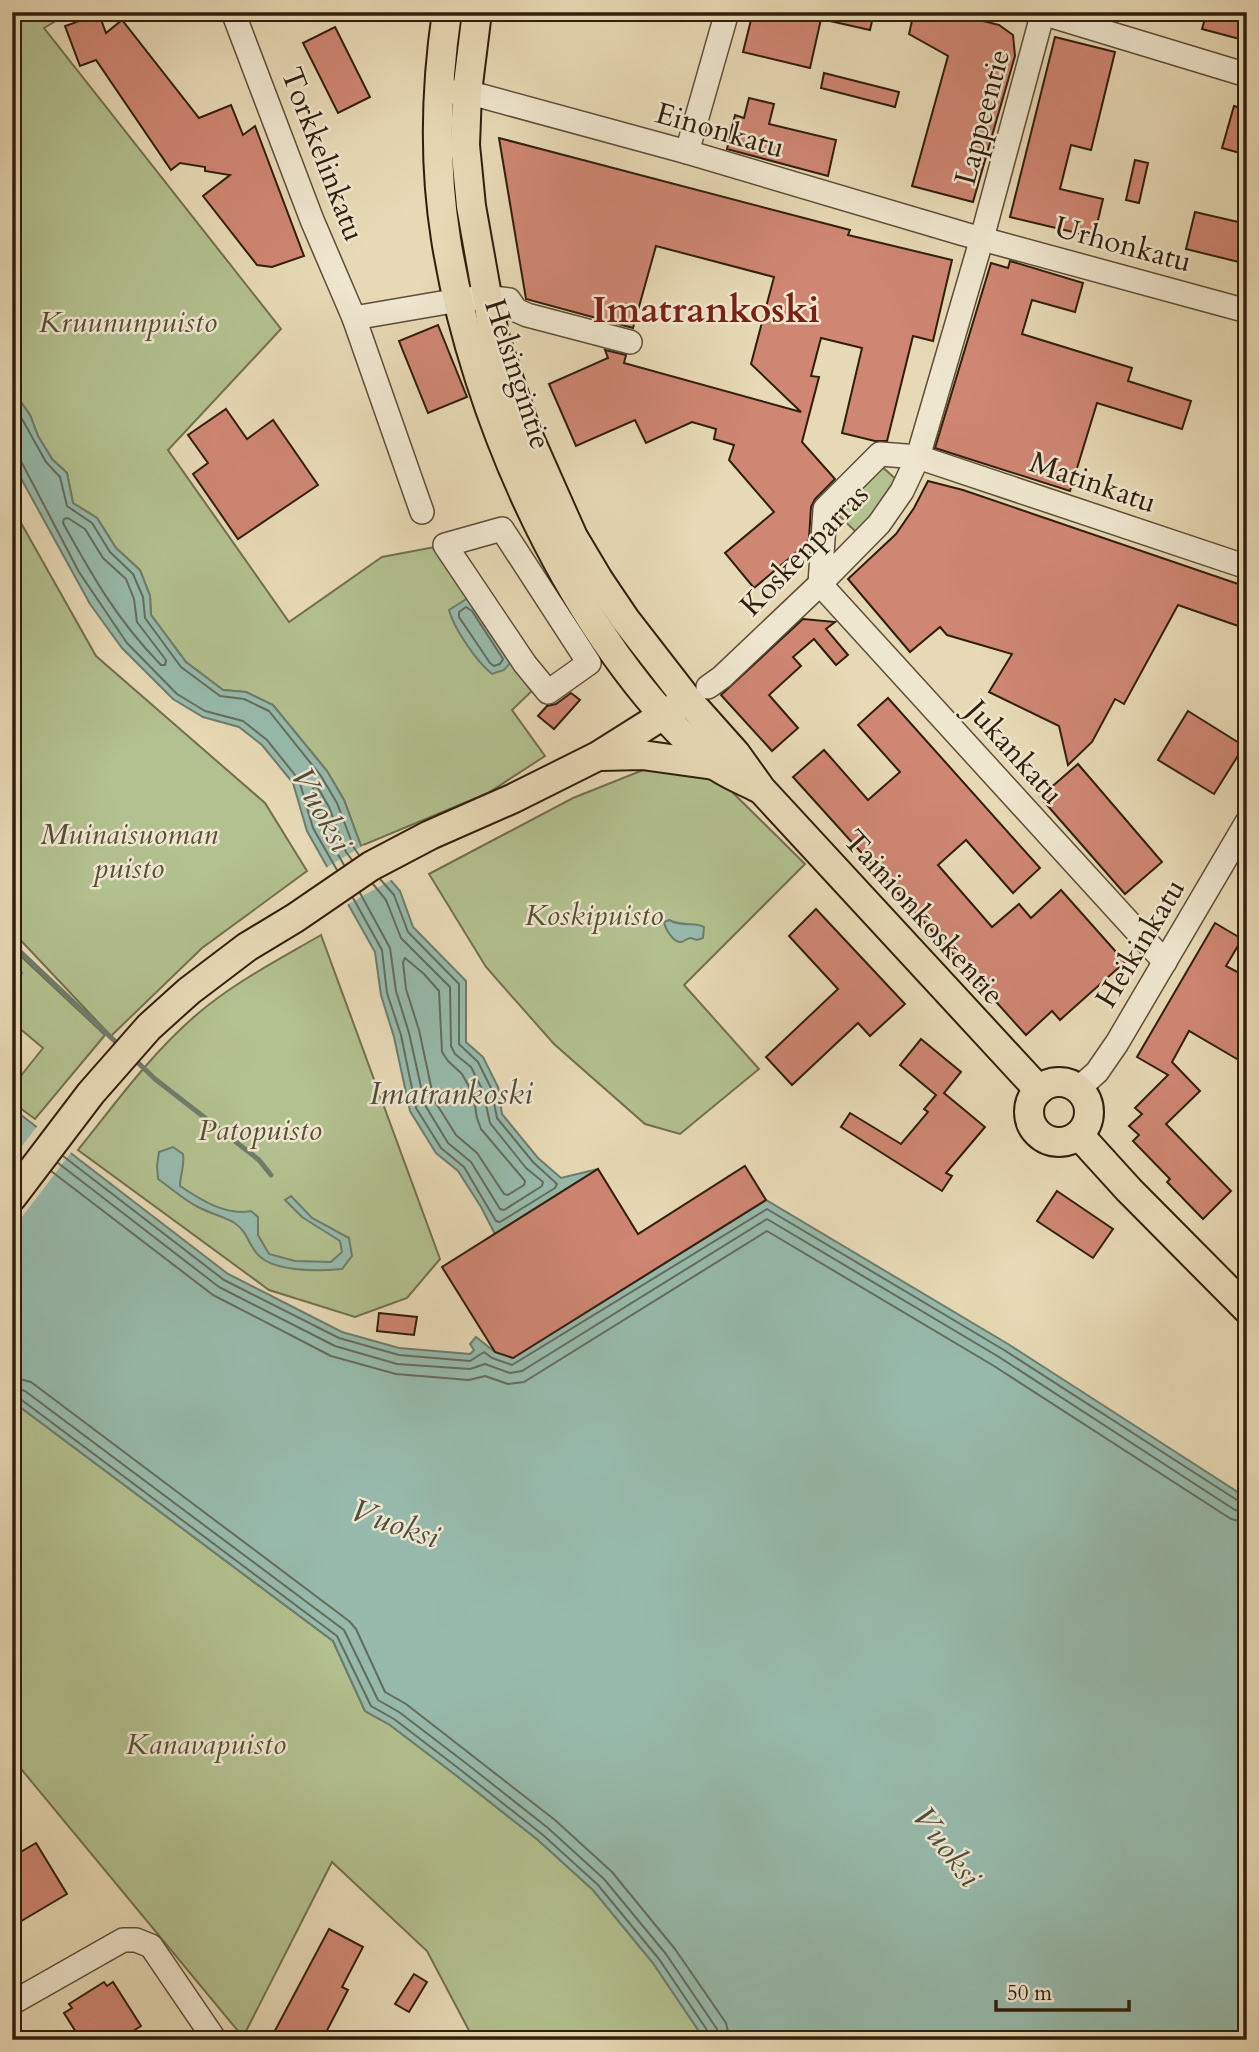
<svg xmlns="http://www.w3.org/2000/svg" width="1259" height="2052" font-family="Cardo,serif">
<rect width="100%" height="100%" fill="#e7d9b5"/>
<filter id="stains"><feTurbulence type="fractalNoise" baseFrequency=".00286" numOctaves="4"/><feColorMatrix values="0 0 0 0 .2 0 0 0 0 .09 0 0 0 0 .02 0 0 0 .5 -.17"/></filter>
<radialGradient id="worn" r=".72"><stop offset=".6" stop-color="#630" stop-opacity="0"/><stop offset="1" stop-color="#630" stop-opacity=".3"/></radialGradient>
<g fill="#b3c08f" stroke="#726f4e" stroke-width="2">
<polygon points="12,12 71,12 44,28 281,329 168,450 289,622 382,557 445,545 540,683 512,710 545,756 488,793 361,846 344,800 327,771 273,705 246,692 223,690 186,662 151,615 150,596 140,570 116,548 97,518 73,503 67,473 52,459 38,436 30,415 12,389"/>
<polygon points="879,464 899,482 875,516 856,532 832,509"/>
<polygon points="12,507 96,656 265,803 307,871 202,948 111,1036 12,931"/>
<polygon points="648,768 721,781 805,864 684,985 759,1069 680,1134 645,1124 554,1044 486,967 429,874 573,798"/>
<path d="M321 935 440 1259 407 1298 355 1317 269 1290 78 1150C115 1104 150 1055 195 1016 233 983 278 960 321 935Z"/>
<polygon points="12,948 105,1035 35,1119 12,1102 12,1087 43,1048 12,1022 12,986 22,973 12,964"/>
<polygon points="12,1401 333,1641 365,1711 390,1725 457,1776 538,1840 593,1890 653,1963 705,2040 474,2040 427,1951 332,1862 243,2037 12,1758"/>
</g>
<g fill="#97baac" stroke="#6e7c6c" stroke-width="2">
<polygon points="12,389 30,415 38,436 52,459 67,473 73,503 97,518 116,548 140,570 150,596 151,615 186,662 223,690 246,692 273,705 327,771 344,800 361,846 400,891 413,927 466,981 466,1042 483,1057 498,1087 502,1114 538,1158 561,1178 598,1169 495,1234 481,1207 458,1171 436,1153 410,1111 394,1037 381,995 375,952 307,831 293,783 262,745 239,727 203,717 173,699 122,648 90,604 12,462"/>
<path d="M468 598 512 661 504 670 492 674C477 662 454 629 449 610Z"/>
<path d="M669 920C684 928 695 921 704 927L703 938 697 940 691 938C687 938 685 941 681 942 673 943 665 928 664 922Z"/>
<polygon points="12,1108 228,1274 342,1332 399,1348 470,1354 474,1350 470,1344 476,1337 495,1352 513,1358 766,1200 1008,1344 1247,1498 1247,2040 705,2040 653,1963 593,1890 538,1840 457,1776 390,1725 365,1711 333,1641 12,1401"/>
<path d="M173 1147 183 1154C185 1165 180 1175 180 1186 201 1200 226 1216 251 1211L258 1217V1235L269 1254 295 1261 331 1262 342 1252 340 1241 302 1217 285 1200 291 1196 312 1218 349 1238 352 1256 342 1269C319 1271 269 1273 255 1251 247 1240 246 1230 233 1222 222 1216 209 1213 198 1207 184 1200 171 1188 158 1179L157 1166 159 1152Z"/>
</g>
<g fill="#e7d9b5">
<polygon points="364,845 393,879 345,906 324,869"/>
<polygon points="39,1124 73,1150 12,1230 12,1159"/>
</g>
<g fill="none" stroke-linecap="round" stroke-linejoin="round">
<g stroke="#646c5c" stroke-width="2">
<polyline points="12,401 46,462 60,477 67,506 92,523 110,552 133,574 143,597 145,618 181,667 220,696 244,699 269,711 321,776 337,803 354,848 359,855"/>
<polyline points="12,459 22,463 79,572 127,643 177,694 205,711 243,721 267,740 299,780 313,828 337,870"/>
<path d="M68 518 85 529 103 558 126 579 134 599 137 622 166 660 165 665H161C117 620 93 577 63 523L64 519Z"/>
<polygon points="466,607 472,611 503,659 500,664 494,666 490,663 459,617 459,612"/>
<polyline points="344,865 321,825 312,791 314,787 318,788 329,807 346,852 352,860"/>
<polyline points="360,893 390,948 396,991 409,1033 425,1105 448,1143 471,1162 500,1209 504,1210 542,1186 543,1182 526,1168 490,1123 483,1091 471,1067 455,1054 451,1046 450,987 401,938 386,900 373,884"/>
<polyline points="353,898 382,950 387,993 401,1035 416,1108 441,1148 464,1167 496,1221 500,1222 555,1188 557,1184 533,1162 497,1118 491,1088 478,1062 459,1044 459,984 408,932 394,895 380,879"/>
<polygon points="405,958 424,974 439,991 442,1052 448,1061 462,1074 473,1094 477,1118 481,1129 525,1181 524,1185 508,1195 504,1194 477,1153 456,1135 434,1100 419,1030 406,989 403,962"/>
<polyline points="63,1156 224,1280 339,1338 399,1355 470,1361 484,1352 492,1358 512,1365 767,1209 1004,1350 1240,1502 1247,1504"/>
<polyline points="58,1163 219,1287 335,1346 397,1364 470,1369 485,1364 510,1373 522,1371 767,1219 999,1357 1235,1510 1247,1512"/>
<polyline points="51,1171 213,1295 331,1356 396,1374 469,1380 485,1376 508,1384 524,1382 767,1231 994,1366 1231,1519 1247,1523"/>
<polyline points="12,1377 31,1382 349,1621 356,1629 385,1692 406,1704 555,1820 612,1872 675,1949 726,2023 730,2040"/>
<polyline points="12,1387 25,1391 344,1630 378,1700 399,1712 467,1764 548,1828 604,1879 666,1954 717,2029 719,2040"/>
<polyline points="12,1396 19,1398 337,1636 371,1706 394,1719 462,1771 543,1835 598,1885 659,1959 709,2033 710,2040"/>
</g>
<g stroke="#6e7c6c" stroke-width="5">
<polyline points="12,944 120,1046"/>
<polyline points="132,1057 155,1079 259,1160 271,1175"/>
</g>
</g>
<g fill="#cf8673" stroke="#301e0d" stroke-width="2">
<polygon points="753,12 874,12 870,30 821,19 810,68 743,52"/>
<polygon points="914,12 947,12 999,25 1013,35 1015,56 973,202 912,186 948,56 909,34"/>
<polygon points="1207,12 1247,12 1247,41 1202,29"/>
<polygon points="99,14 106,33 122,20 199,118 231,105 243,135 255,126 304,256 272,267 257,265 203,196 230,175 205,171 205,167 180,163 171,170 96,60 80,66 65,26"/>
<polygon points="335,27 370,97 338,113 303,43"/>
<polygon points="1055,37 1115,52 1091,150 1071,145 1060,189 1103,199 1094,237 1010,217"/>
<polygon points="824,73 899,92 895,107 821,88"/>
<polygon points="749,98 774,104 769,124 836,140 828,176 727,149 735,115 744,118"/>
<polygon points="1234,106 1247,110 1247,155 1222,148"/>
<polygon points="499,138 850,230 848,235 952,260 933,341 913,336 887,441 875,441 842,433 862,348 821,338 811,376 819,377 802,442 835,479 815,499 811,507 809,539 805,545 754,588 725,553 774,512 729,460 734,445 714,439 716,429 692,422 646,443 635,420 576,446 549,384 608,358 605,350 626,355 624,363 801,412 751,364 774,277 656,246 633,328 526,299"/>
<polygon points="1135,160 1148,163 1139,203 1126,200"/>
<polygon points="1195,212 1247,224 1247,264 1186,249"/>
<polygon points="1010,261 1083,283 1075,312 1032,300 1022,334 1132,368 1128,381 1191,401 1182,429 1097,403 1070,491 935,448 991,263 1008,268"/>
<polygon points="438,325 467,397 428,413 399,341"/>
<polygon points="226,409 247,439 273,420 318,485 238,539 193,474 208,463 188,435"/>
<polygon points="928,481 963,490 1247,587 1247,629 1178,605 1124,704 1115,699 1092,742 1068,765 1059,726 989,692 1012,654 947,635 940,627 910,652 848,579 896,534 914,508"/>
<polygon points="803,619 835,622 826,629 848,655 836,665 814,639 793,657 801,666 769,695 798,728 772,751 721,695"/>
<polygon points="571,693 580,700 554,729 538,716 547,706 556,704"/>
<polygon points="888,698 1040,868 1013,893 966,840 938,865 992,927 1019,904 1031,918 1061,890 1125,962 1060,1020 1052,1011 1026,1035 793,777 824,750 868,800 900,772 858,725"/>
<polygon points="1188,711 1244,746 1214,794 1158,760"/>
<polygon points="1078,764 1162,862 1125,894 1040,797"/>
<polygon points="816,909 905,1004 870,1036 858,1023 792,1085 766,1057 838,989 789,936"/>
<polygon points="1215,923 1242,939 1226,966 1247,977 1247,1043 1237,1059 1189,1031 1172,1062 1200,1091 1166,1124 1231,1191 1203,1219 1167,1182 1170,1179 1133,1141 1139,1135 1129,1126 1142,1114 1135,1108 1168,1075 1137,1057"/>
<polygon points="921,1039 961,1072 944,1093 985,1127 946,1173 952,1176 942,1191 841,1127 850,1113 901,1144 928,1112 924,1109 936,1095 900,1065"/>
<polygon points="745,1166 766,1200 513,1358 495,1352 442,1267 598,1169 638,1234"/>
<polygon points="1057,1191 1113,1229 1093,1258 1037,1221"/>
<polygon points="379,1313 417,1317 414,1335 377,1331"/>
<polygon points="36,1843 67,1894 18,1923 12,1913 12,1857"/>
<polygon points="329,1929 363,1947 342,1987 348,1990 322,2040 270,2040"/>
<polygon points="414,1974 427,1982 409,2012 395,2004"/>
<polygon points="104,1982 107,1986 113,1982 141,2026 119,2040 81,2040 64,2013 72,2008 69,2004"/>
</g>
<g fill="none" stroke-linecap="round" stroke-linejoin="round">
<defs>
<g id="minor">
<polyline points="233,12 312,220 354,318 422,512"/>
<polyline points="1039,12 1247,75"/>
<polyline points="452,92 467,92 687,152 964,234 1247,311"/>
<polyline points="687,152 727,12"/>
<polyline points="354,318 459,300 486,297 509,300 516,310 527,315 630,342"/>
<polygon points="502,529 589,663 548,692 525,664 445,545"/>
<polyline points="708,687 722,677 820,584 879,524 902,491 918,457 982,238 1043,12"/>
<polyline points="1165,962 820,584 825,509 880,454 918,457 1247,567"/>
<polyline points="1078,1089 1097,1072 1117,1043 1247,822"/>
<polyline points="12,2003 123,1940 136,1940 151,1946 215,2040"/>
</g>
<g id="major">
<path d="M447 12C436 87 434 164 446 239 474 417 574 643 712 763 724 773 743 780 758 788"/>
<polyline points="477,12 467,92 465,145 471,206 494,335 526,431 573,537 598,579 625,619 687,699 736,754 761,789 1039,1090"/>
<polyline points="601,756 642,755 714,765"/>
<circle cx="1059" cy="1112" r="30"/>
<polyline points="1079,1135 1129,1190 1247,1309"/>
<polyline points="12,1197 91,1093 149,1027 189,991 247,947 295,918 371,866 430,835 514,798 598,756 679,705"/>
</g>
</defs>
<use href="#minor" stroke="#5e4d37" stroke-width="26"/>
<use href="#major" stroke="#301e0d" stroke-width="32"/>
<use href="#minor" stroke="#efe6cf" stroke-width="23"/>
<use href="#major" stroke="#e7d9b5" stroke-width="28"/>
</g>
<g text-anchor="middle" stroke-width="5" stroke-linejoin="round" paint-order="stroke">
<g font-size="30" fill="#301e0d" stroke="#efe6cf">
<text transform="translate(982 117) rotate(-75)" y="10">Lappeentie</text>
<text transform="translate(720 130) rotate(16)" y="10">Einonkatu</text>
<text transform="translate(323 154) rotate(69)" y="10">Torkkelinkatu</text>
<text transform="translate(1123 244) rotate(15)" y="10">Urhonkatu</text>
<text transform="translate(518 374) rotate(72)" y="10">Helsingintie</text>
<text transform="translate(1093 482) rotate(19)" y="10">Matinkatu</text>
<text transform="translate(804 550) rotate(-46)" y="10">Koskenparras</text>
<text transform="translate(1015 752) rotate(48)" y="10">Jukankatu</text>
<text transform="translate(924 917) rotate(48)" y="10">Tainionkoskentie</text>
<text transform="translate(1140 943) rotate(-59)" y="10">Heikinkatu</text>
</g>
<g font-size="30" font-style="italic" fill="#574f34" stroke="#efe6cf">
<text x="128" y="332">Kruununpuisto</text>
<text x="129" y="844">Muinaisuoman<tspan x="129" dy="34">puisto</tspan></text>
<text x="594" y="925">Koskipuisto</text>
<text x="260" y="1140">Patopuisto</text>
<text x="206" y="1754">Kanavapuisto</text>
</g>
<g font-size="32" font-style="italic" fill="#4f4d3d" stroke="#efe6cf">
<text transform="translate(322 809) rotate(61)" y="11">Vuoksi</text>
<text x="451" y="1104">Imatrankoski</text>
<text transform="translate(395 1523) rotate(19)" y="11">Vuoksi</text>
<text transform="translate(947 1846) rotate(53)" y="11">Vuoksi</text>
</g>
<g font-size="37" font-weight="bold" fill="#7a1f14" stroke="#efe6cf">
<text x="706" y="322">Imatrankoski</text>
</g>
</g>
<rect width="1259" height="2052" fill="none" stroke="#e7d9b5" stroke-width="42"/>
<rect x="14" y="14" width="1231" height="2024" fill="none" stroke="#301e0d" stroke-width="3.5"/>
<rect x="21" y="21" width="1217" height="2010" fill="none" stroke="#301e0d" stroke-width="2"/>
<path d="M996 2000v10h133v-10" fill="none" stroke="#301e0d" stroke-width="3.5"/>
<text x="1007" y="2000" font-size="21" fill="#301e0d" stroke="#efe6cf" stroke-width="5" paint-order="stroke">50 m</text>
<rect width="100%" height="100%" filter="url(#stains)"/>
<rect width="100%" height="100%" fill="url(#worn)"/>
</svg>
